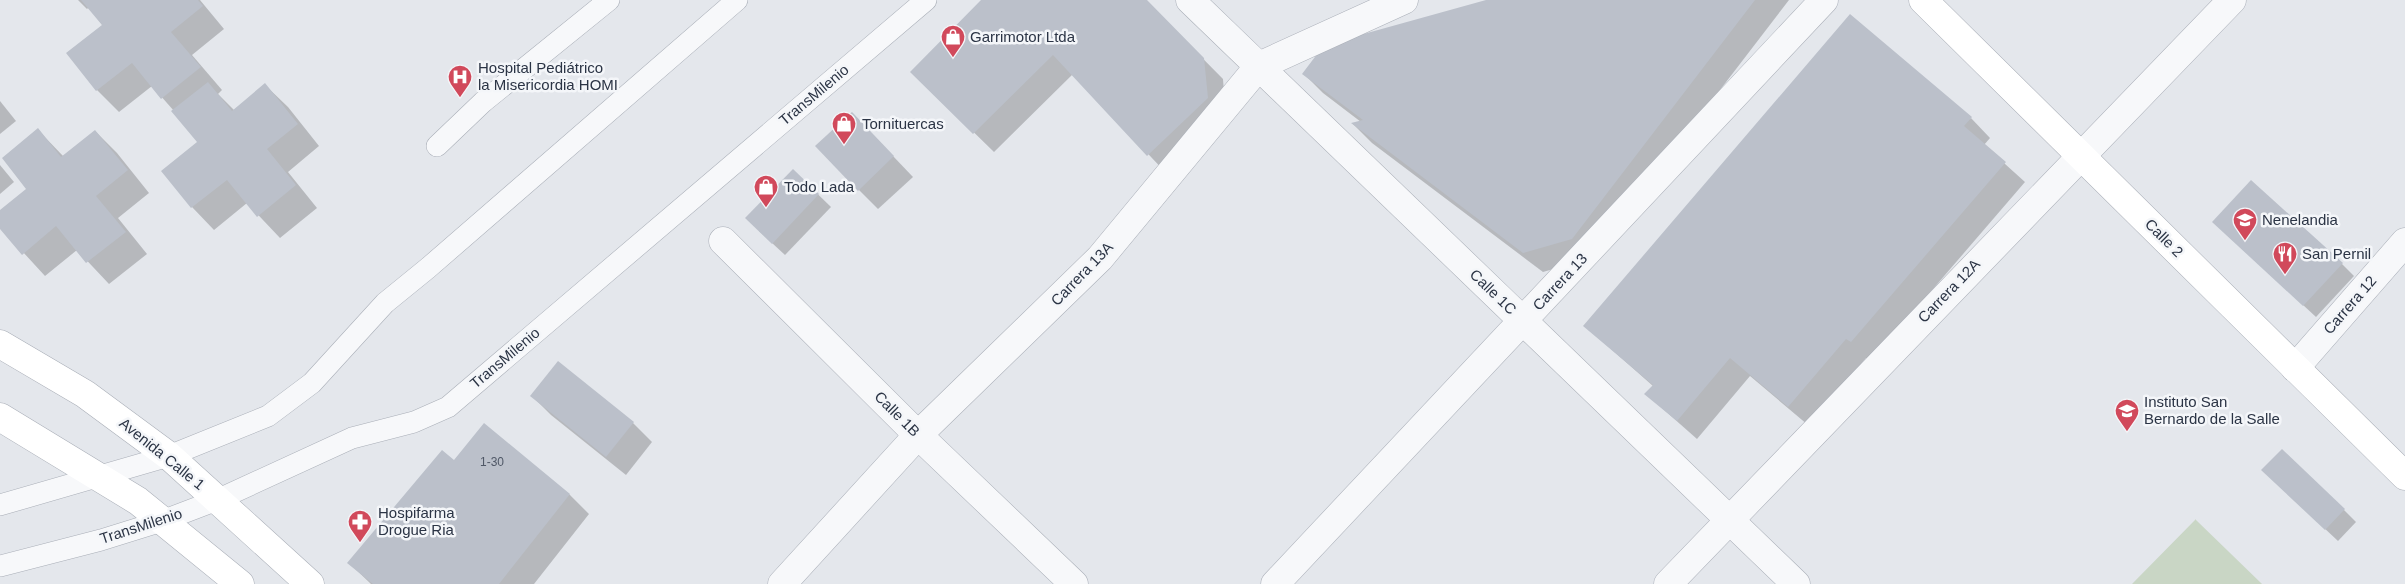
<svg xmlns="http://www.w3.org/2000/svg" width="2405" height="584" font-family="Helvetica,sans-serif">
<rect width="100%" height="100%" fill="#e4e7ec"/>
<polygon fill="#c9d6c5" points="2196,519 2196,520 2262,584 2132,584"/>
<g fill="#0003">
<polygon points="78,0 200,0 224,29 192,55 222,90 218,94 234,110 265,85 288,107 319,146 288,172 317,208 280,238 247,203 214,230 192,207 163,171 199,142 174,111 152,86 119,112 97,90 68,54 103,26 89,7 87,9"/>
<polygon points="983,0 1145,0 1223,79 1226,118 1167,174 1073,74 994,152 912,72"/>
<polygon points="1490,0 1789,0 1591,258 1543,272 1372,143 1353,124 1361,122 1323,93 1304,74"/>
<polygon points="0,101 16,121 0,134"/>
<polygon points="1971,118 1990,138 1984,145 2025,182 1871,361 1866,358 1808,425 1750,376 1697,439 1646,394 1653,386 1585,326"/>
<polygon points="38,130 64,157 95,131 117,153 149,193 118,218 147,254 109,284 77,250 45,276 0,227 0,212 28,189"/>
<polygon points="871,133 913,177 878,209 859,190"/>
<polygon points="0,165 14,182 0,194"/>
<polygon points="793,170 831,207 785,255 759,231"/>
<polygon points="2226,234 2342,264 2354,276 2316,317"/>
<polygon points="532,396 633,423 652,442 626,475 551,415"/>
<polygon points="484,425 570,495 589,514 534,584 371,584 349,563 454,461"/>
<polygon points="2275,482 2344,510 2356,522 2338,541"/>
</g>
<g fill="#bbc0ca">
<polygon points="81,0 198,0 203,6 171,32 201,67 161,99 132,63 96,91 66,53 102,25"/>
<polygon points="981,0 1147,0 1204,58 1208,98 1147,156 1053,55 973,134 910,72"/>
<polygon points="1486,0 1755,0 1572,239 1523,253 1351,123 1363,120 1302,74 1324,45"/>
<polygon points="1850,14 1972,117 1964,126 2006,162 1851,342 1846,339 1788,407 1730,358 1677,421 1644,394 1653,385 1583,326"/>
<polygon points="208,82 232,111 265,83 298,124 267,149 296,185 257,217 227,180 191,208 161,171 197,142 171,111"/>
<polygon points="852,112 894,156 858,191 815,146"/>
<polygon points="38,128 61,157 95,130 128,170 96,196 126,232 86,263 56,226 22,255 0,229 0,210 26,189 2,158"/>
<polygon points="793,169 819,194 772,244 745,218"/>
<polygon points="2251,180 2343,263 2303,306 2212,222"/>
<polygon points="558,361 634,422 606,457 530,396"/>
<polygon points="484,423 570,494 499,584 373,584 347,563 442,450 454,460"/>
<polygon points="2282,449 2345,509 2325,530 2261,470"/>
</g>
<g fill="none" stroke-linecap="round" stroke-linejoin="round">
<defs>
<g id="lane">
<polyline points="437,146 483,102 609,0"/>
<polyline points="0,505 169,456 268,416 312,383 385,303 428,268 737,0"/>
<polyline points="0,566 101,540 162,521 217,500 352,438 414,422 448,407 926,0"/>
</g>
<g id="street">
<polyline points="1190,0 1796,584"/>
<polyline points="723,241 918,435 1074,584"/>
<polyline points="2295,368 2405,242"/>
<polyline points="782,584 918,435 1100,258 1259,66 1404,0"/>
<polyline points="1275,584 1824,0"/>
<polyline points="1668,584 2232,0"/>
</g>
<g id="secondary">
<polyline points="1923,0 2405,476"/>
<polyline points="0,344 85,394 169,456 310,584"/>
<polyline points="0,417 138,501 240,584"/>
</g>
</defs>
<use href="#lane" stroke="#a9aeb7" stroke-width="22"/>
<use href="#street" stroke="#a9aeb7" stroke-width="29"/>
<use href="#secondary" stroke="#a9aeb7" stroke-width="29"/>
<use href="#lane" stroke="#f7f8fa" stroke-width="21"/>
<use href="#street" stroke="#f7f8fa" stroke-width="28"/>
<use href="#secondary" stroke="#fff" stroke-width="28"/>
</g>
<defs>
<symbol id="shop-pin" viewBox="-11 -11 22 30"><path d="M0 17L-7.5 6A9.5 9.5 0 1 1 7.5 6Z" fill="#d1495b" stroke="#f4f6f9"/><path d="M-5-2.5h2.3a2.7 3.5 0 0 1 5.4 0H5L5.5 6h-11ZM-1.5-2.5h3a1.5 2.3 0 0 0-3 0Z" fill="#fff"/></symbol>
<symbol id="hospital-pin" viewBox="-11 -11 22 30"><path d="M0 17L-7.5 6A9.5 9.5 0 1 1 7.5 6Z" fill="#d1495b" stroke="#f4f6f9"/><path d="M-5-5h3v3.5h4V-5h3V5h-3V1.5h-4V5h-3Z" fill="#fff"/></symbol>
<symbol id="school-pin" viewBox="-11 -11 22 30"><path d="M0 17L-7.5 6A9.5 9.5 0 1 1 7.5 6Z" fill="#d1495b" stroke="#f4f6f9"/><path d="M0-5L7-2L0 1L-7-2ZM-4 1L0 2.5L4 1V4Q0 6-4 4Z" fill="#fff"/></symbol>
<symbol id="restaurant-pin" viewBox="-11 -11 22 30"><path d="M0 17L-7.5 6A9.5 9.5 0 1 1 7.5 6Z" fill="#d1495b" stroke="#f4f6f9"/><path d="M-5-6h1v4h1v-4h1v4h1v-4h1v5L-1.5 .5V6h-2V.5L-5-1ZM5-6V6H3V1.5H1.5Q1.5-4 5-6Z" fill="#fff"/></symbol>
<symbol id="pharmacy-pin" viewBox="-11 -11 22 30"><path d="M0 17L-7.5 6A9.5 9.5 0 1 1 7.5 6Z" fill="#d1495b" stroke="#f4f6f9"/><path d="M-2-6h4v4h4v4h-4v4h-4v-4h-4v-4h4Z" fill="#fff"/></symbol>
</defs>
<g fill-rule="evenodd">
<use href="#shop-pin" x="939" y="23" width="28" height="38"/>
<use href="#hospital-pin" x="446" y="63" width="28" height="38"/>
<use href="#shop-pin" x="830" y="110" width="28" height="38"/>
<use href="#shop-pin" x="752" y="173" width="28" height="38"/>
<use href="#school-pin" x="2231" y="206" width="28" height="38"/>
<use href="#restaurant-pin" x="2271" y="240" width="28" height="38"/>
<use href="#school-pin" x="2113" y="397" width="28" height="38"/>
<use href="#pharmacy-pin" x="346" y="508" width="28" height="38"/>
</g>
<g text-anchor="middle" stroke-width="5" stroke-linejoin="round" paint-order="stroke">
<g font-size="12" fill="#4f5766">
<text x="492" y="466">1-30</text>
</g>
<g font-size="15" fill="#2b3445" stroke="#f4f6f9" text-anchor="start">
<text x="970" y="42">Garrimotor Ltda</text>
<text x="478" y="73">Hospital Pediátrico<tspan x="478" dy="17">la Misericordia HOMI</tspan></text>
<text x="862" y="129">Tornituercas</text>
<text x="784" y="192">Todo Lada</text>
<text x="2262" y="225">Nenelandia</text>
<text x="2302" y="259">San Pernil</text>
<text x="2144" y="407">Instituto San<tspan x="2144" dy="17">Bernardo de la Salle</tspan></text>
<text x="378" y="518">Hospifarma<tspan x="378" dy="17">Drogue Ria</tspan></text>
</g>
<g font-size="15" fill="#2b3445" stroke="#f4f6f9">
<text transform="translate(814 95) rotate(-40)" y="5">TransMilenio</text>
<text transform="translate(2164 238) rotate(45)" y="5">Calle 2</text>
<text transform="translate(1082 274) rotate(-46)" y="5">Carrera 13A</text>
<text transform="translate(1560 282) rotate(-47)" y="5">Carrera 13</text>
<text transform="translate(1949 291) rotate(-46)" y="5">Carrera 12A</text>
<text transform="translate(1493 292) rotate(44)" y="5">Calle 1C</text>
<text transform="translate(2350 305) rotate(-49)" y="5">Carrera 12</text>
<text transform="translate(505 358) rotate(-40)" y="5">TransMilenio</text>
<text transform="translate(897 414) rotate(45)" y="5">Calle 1B</text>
<text transform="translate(162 454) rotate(39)" y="5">Avenida Calle 1</text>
<text transform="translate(141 526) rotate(-18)" y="5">TransMilenio</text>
</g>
</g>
</svg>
